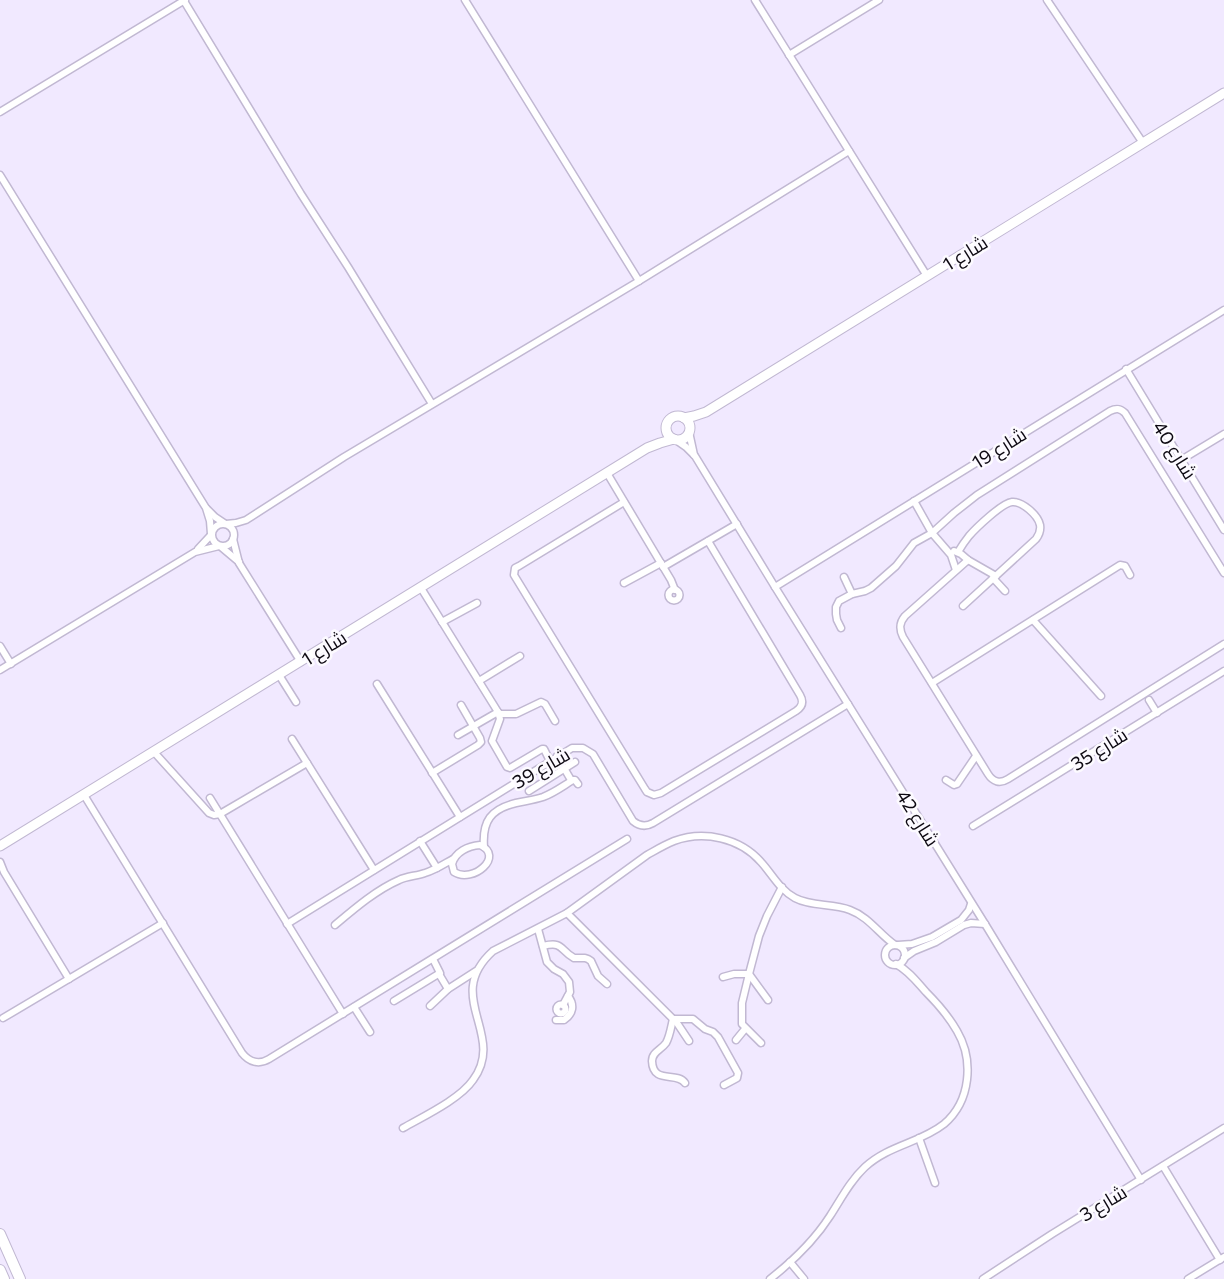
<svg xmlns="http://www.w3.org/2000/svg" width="1224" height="1279" font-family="Commissioner,Cairo,sans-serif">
<rect width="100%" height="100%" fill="#f1e9ff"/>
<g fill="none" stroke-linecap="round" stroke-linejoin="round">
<defs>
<g id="street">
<polyline points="465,0 639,281"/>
<polyline points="755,0 927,276"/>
<polyline points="1047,0 1143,143"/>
<polyline points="184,1 301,194 348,267 432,404"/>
<polyline points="789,55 879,0"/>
<polyline points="0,112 185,0"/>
<polyline points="0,175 206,508 210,521 211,534"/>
<polyline points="1126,369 1224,530"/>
<polyline points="689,432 694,455"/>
<polyline points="676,440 686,447 695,456 775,587 985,924 1141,1180"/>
<polyline points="1181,460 1224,434"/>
<polyline points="607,473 671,580 675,590"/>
<polyline points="914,501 932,533 951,555 956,570"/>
<path d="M624 502 519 566 515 568 514 575 645 789 647 792 654 795 661 793 796 711C802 707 804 702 800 695L708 541"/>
<polyline points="207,509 215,517 224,523"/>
<circle cx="223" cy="535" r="11"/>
<polyline points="226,524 236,523 246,520 344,457 639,281 849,151"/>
<polyline points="233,539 239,563 301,662"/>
<polyline points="220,546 239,562"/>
<polyline points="198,549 211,535"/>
<polyline points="954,551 961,554 968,560 996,576"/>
<path d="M958 552C961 547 965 541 969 536 976 528 1002 503 1012 502 1022 501 1038 515 1040 525 1041 531 1039 535 1036 539L963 606"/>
<path d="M968 560 905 616C899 623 899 629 903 637L988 774C993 782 1000 784 1008 779L1224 644"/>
<polyline points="663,567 737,524"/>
<polyline points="844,577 852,594"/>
<polyline points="993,578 1005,591"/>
<polyline points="624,583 661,563"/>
<polyline points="775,587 1224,310"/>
<polyline points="421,588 498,712 500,719 492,741 507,767 510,768 542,749 544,749 550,761"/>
<circle cx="674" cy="595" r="5.5"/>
<polyline points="1033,620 1101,696"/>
<polyline points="442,622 477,603"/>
<path d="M841 628 837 620 836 614V607L839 601 852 594 865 591 871 588 896 566 914 543 932 533 954 513 977 495 1110 411C1116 408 1120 408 1125 413L1224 573"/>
<polyline points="0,646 11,664"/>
<polyline points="0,670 195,552 219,546"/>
<polyline points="279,675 296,702"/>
<polyline points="479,681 520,656"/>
<polyline points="932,683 1120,565 1125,566 1130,575"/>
<polyline points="377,684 460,817"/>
<polyline points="1149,700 1157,713"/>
<polyline points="499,714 516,714 541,702 545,704 555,721"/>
<polyline points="458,735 498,712"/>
<polyline points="292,739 374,870"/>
<polyline points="154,752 209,813 214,815 220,814 307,763"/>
<polyline points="557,756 571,780"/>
<polyline points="432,773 478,745 481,742 480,738 461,705"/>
<polyline points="946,780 954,785 957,784 976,756"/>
<polyline points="529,791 575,762"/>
<path d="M84 795 242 1053C249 1062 259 1065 269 1059L627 839"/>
<polyline points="210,798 343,1014"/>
<polyline points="973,826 1224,671"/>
<polyline points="420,841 437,868"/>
<path d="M480 845C505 856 473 884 454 872L452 864C455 852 468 846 480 845Z"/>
<path d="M484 847C482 821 491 809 516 803 525 801 534 800 543 797 554 793 563 786 573 780H575L578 784"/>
<polyline points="0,862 4,872 69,979"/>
<polyline points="567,913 677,1023 689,1041"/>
<path d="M287 924 572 748H583L593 754 633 821C639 826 646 827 653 823L848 704"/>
<path d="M335 925C354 909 376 890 399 880 407 876 417 876 425 873 435 870 444 864 453 859"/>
<polyline points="538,929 547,962 554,969 563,974 569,982 570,992 563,1005"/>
<polyline points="898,945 912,944 932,937 961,920 969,910 971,904"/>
<circle cx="895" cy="955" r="10"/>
<path d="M543 946C564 941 559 950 574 958H585L588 959 591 961 598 976 607 984"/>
<polyline points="904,958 914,951 936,942 964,925 971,923 985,924"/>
<polyline points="439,974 448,989"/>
<polyline points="723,977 734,974 749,974 768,1000"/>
<polyline points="394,1001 440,973 433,959"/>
<circle cx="561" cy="1009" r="4.5"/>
<polyline points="430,1006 448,989 476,971"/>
<polyline points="354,1007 370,1032"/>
<polyline points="3,1018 163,923"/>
<path d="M556 1020H564C573 1014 575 1005 568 996"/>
<polyline points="736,1040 745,1029"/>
<polyline points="761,1043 742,1024 742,1003 749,974 759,936 767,916 782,887"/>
<path d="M685 1083C677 1071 653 1085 652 1061 652 1052 661 1050 666 1043 670 1036 671 1027 673 1019H693L705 1029 713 1032 718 1037 738 1073 737 1078 724 1085"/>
<path d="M403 1128C424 1116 460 1099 473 1080 507 1034 442 997 493 951L567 913 647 855C656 850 664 845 674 841 704 830 740 838 761 862 772 874 780 890 795 898 812 907 832 903 850 910 869 917 879 934 895 945"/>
<polyline points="919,1138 935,1183"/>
<polyline points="1163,1166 1220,1260"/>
<polyline points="790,1262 804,1279"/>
<path d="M770 1279C793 1261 814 1241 830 1216 841 1199 850 1181 865 1167 889 1145 920 1143 944 1124 971 1101 974 1060 957 1031 949 1017 938 1004 926 992 917 982 909 971 896 964"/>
<polyline points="983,1279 1052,1234 1224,1128"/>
<polyline points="1188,1279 1224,1257"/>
</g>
<g id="secondary">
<circle cx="678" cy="428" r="12"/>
<polyline points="684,418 694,416 706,412 1224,93"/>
<polyline points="0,846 647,448 660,443 674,439"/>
</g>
<g id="primary">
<polyline points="0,1234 20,1279"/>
<polyline points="0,1270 4,1279"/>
</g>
</defs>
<use href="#street" stroke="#c1b8d2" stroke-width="9"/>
<use href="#secondary" stroke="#c1b8d2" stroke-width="11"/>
<use href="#primary" stroke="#c1b8d2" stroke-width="12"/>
<use href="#street" stroke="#fff" stroke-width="6"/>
<use href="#secondary" stroke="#fff" stroke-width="9"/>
<use href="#primary" stroke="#fff" stroke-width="10"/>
</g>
<g text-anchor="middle" stroke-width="5" stroke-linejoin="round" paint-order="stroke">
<g font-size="19" fill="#0d0912" stroke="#fcfaff">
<text transform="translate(965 253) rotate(-32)" y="7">شارع 1</text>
<text transform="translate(999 448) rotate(-32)" y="7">شارع 19</text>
<text transform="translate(1175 450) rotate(58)" y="7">شارع 40</text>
<text transform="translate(324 648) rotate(-32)" y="7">شارع 1</text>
<text transform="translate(1099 749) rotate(-32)" y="7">شارع 35</text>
<text transform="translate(541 768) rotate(-30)" y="7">شارع 39</text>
<text transform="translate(918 818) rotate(58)" y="7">شارع 42</text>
<text transform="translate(1103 1203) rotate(-31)" y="7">شارع 3</text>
</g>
</g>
</svg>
